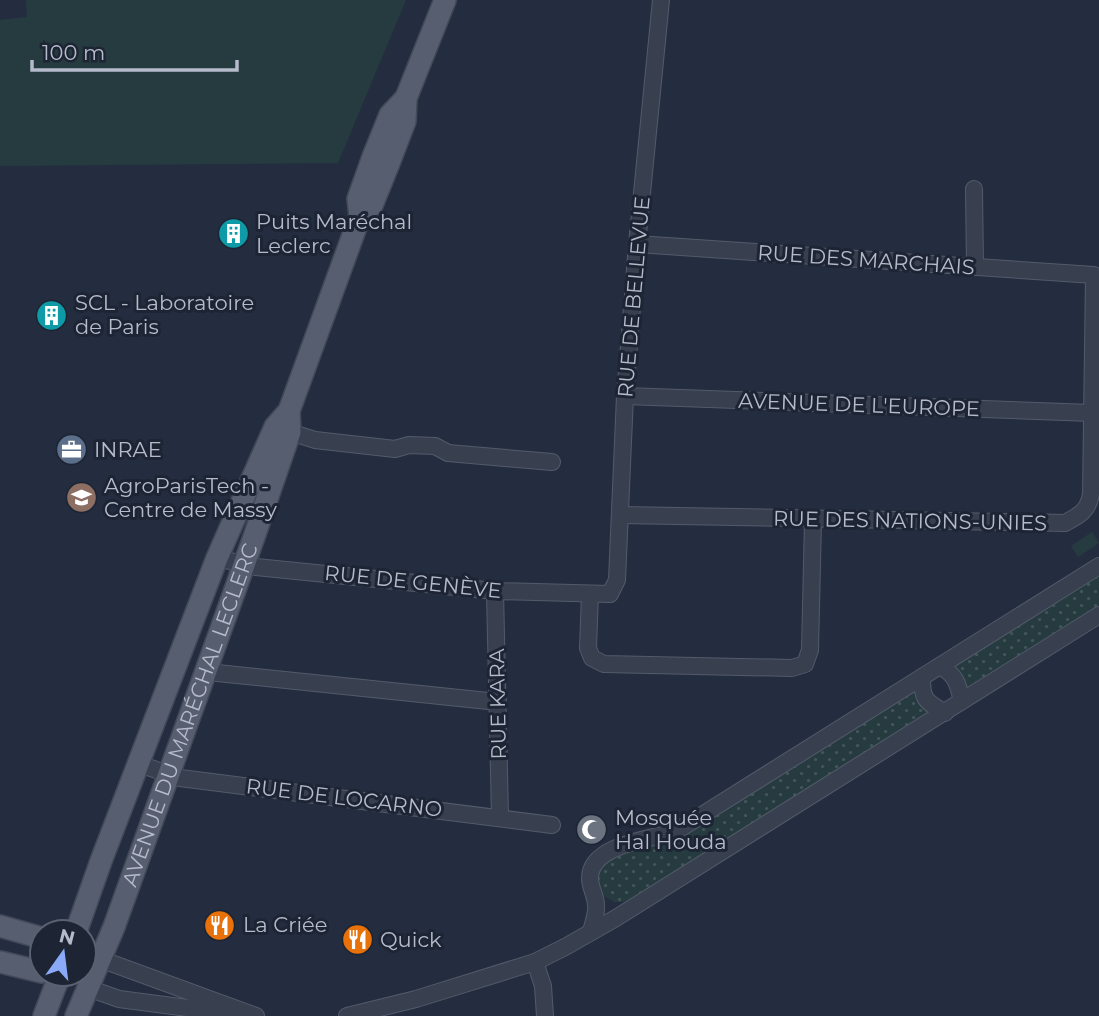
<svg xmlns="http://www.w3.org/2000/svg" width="1099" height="1016" font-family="Montserrat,sans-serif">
<defs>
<pattern id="grass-dots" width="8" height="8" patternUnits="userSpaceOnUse" patternTransform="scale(1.75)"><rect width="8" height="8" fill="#263b40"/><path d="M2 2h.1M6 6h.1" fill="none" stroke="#43555a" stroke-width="1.8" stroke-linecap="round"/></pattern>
</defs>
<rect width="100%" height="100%" fill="#242d3f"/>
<g fill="url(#grass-dots)">
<polygon points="1099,572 1099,605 966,688 963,677 954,666"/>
<polygon points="914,691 919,703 929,712 626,902 615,902 602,895 597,881 600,867 618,855 654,844"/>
</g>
<g fill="#263b40">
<polygon points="26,0 406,0 338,163 0,166 0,20 27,17"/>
<polygon points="1092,532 1099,543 1078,557 1071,546"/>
</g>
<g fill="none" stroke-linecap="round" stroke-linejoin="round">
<defs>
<g id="minor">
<polyline points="974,189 975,267"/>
<polyline points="625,396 1092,413"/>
<polyline points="290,432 315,440 395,449 409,445 435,446 448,453 552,462"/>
<path d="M620 515 1065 523C1080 515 1088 511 1091 494L1094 275 637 244"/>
<polyline points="217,558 256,567 495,591 610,594 617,580 625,396 637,244 661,0"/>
<polyline points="495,591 500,817"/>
<polyline points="590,594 588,648 592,658 604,664 792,668 805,664 810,650 813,520"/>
<path d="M940 666C956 675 958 684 962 701"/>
<polyline points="206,668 217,673 498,702"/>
<path d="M922 677C922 701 926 701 945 713"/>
<polyline points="139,764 180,778 552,825"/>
<path d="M591 932C593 923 597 914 596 905 596 896 590 888 590 878 590 845 650 839 675 832L1099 566"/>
<polyline points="100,959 256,1016"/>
<polyline points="535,962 543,986 545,1016"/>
<polyline points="88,988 119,999 233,1014"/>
<polyline points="347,1016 416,999 535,962 565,947 616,918 1099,615"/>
</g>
<g id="major">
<polyline points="360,216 358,199 373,157 390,115 406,98"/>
<polyline points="0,926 42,938"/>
<polyline points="76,932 101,861 217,558 275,427 289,411 360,216 372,205 389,163 405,121 406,98 445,0"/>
<polyline points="0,962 42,972"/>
<polyline points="44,1016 60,974"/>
<path id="s1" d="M76 1016 114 927 254 537 290 432 289 411"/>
</g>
</defs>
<use href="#minor" stroke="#535b6a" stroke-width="18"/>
<use href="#major" stroke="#424958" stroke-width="24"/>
<use href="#minor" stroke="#38404f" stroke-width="16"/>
<use href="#major" stroke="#565e6f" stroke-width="21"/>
</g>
<defs>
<symbol id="building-disc" viewBox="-11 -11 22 22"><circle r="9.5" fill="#0f9aa8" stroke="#1d2534"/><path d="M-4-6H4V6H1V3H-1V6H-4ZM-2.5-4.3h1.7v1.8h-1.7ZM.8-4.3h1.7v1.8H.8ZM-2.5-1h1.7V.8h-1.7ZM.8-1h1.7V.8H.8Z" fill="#fff"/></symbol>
<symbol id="office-disc" viewBox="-11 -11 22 22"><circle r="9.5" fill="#5c6f8a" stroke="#1d2534"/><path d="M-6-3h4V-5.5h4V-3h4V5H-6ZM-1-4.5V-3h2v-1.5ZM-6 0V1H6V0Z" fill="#fff"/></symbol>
<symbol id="university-disc" viewBox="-11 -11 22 22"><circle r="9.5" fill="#8d6e63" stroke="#1d2534"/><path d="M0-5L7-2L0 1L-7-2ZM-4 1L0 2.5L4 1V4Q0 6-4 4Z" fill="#fff"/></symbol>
<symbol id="mosque-disc" viewBox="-11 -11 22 22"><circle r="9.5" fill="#6b7280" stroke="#1d2534"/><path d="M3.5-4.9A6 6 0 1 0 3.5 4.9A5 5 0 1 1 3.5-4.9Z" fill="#fff"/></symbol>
<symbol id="restaurant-disc" viewBox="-11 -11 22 22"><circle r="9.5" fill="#e8710a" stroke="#1d2534"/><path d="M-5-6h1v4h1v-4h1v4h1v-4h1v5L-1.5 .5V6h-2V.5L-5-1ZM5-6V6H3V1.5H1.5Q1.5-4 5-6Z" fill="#fff"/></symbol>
</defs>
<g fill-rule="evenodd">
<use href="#building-disc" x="216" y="216" width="35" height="35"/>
<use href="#building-disc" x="34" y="298" width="35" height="35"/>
<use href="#office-disc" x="54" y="432" width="35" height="35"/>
<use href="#university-disc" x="64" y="480" width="35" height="35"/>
<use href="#mosque-disc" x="574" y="812" width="35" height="35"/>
<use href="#restaurant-disc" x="202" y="908" width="35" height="35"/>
<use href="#restaurant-disc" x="340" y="922" width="35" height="35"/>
</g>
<g text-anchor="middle" stroke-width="6" stroke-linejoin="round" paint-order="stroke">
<g font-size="21" fill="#b5bbca" stroke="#1d2534" text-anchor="start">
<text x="256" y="229">Puits Maréchal<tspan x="256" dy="24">Leclerc</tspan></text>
<text x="75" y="310">SCL - Laboratoire<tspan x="75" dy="24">de Paris</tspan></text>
<text x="94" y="457">INRAE</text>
<text x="104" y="493">AgroParisTech -<tspan x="104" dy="24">Centre de Massy</tspan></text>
<text x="615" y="825">Mosquée<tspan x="615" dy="24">Hal Houda</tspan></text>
<text x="243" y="932">La Criée</text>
<text x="380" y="947">Quick</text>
</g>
<g font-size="21" fill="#b5bbca" stroke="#1d2534">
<text transform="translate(866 260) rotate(4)" y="7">RUE DES MARCHAIS</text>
<text transform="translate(634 297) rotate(-85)" y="7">RUE DE BELLEVUE</text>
<text transform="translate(859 405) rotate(2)" y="7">AVENUE DE L'EUROPE</text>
<text transform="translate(910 521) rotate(1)" y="7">RUE DES NATIONS-UNIES</text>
<text transform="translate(413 582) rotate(6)" y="7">RUE DE GENÈVE</text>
<text transform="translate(498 704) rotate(-91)" y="7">RUE KARA</text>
<text dy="7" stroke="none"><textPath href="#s1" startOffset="322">AVENUE DU MARÉCHAL LECLERC</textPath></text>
<text transform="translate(344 798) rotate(7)" y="7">RUE DE LOCARNO</text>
</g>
</g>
<g transform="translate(63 953) rotate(14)"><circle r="33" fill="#1d2534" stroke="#5a6170" stroke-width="2"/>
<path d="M0-5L12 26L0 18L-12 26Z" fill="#8aaaf9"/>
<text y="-10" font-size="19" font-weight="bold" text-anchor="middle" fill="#b5bbca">N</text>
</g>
<path d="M32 60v10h205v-10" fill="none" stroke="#b5bbca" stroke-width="3.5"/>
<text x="42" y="60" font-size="21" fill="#b5bbca" stroke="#1d2534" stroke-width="5" paint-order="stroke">100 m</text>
</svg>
